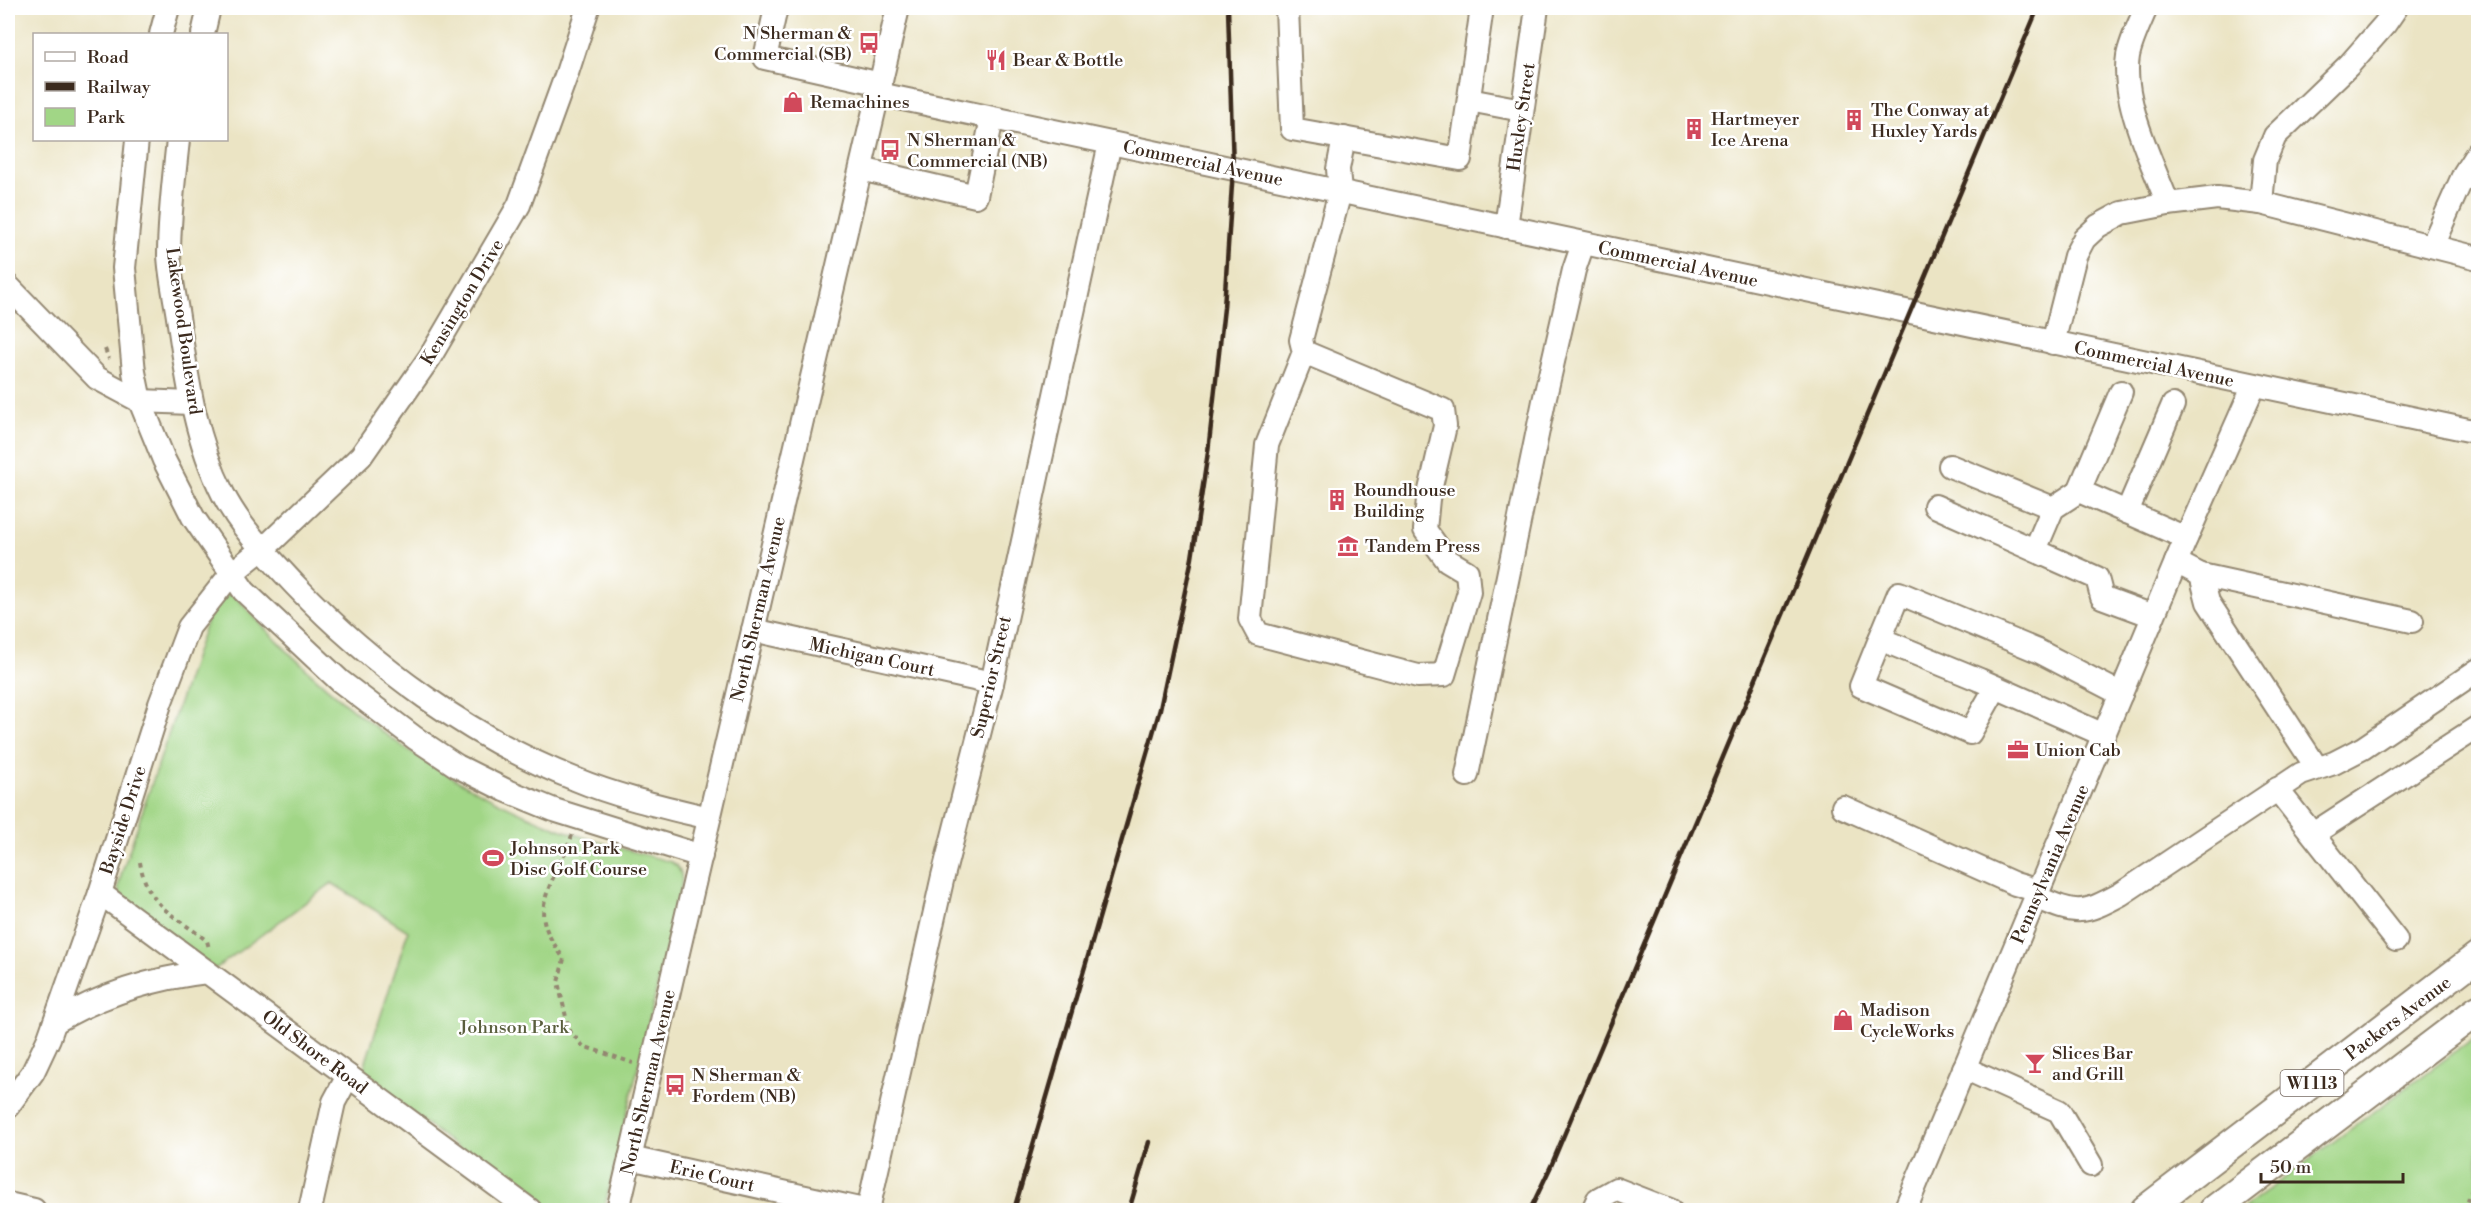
<svg xmlns="http://www.w3.org/2000/svg" width="2486" height="1218" font-family="'Libre Bodoni',serif">
<rect width="100%" height="100%" fill="#fff"/>
<filter id="ink" filterUnits="userSpaceOnUse"><feTurbulence type="fractalNoise" baseFrequency=".0167" numOctaves="2"/><feDisplacementMap in="SourceGraphic" scale="12" xChannelSelector="R" yChannelSelector="G"/><feConvolveMatrix kernelMatrix="1 2 1 2 8 2 1 2 1" color-interpolation-filters="sRGB"/></filter>
<filter id="wash" filterUnits="userSpaceOnUse"><feTurbulence type="fractalNoise" baseFrequency=".008" numOctaves="4" result="noise"/><feDisplacementMap in="SourceGraphic" scale="24" xChannelSelector="R" yChannelSelector="G"/><feGaussianBlur stdDeviation="1.35" result="paint"/><feColorMatrix in="noise" values="0 0 0 0 0 0 0 0 0 0 0 0 0 0 0 0 0 1.4 0 .05"/><feComposite in="paint" operator="in"/></filter>
<g filter="url(#wash)">
<rect width="100%" height="100%" fill="#ebe4c4"/>
<g fill="#a1d686" stroke="#6e8052" stroke-width="1.5">
<path d="M223 595H232L237 598C327 700 430 778 557 828 593 842 633 851 671 862 681 867 683 876 681 887L604 1210H538L362 1074 408 931 332 883 215 969 122 900 118 887 122 872 207 620Z"/>
<polygon points="2478,1035 2478,1210 2241,1210"/>
</g>
</g>
<g filter="url(#ink)">
<g fill="none" stroke-linecap="round" stroke-linejoin="round">
<defs>
<g id="minor">
<polyline points="776,8 765,58 881,84"/>
<polyline points="1287,8 1292,129 1460,159 1482,8"/>
<path d="M2146 8C2140 23 2131 40 2128 56 2121 100 2152 162 2168 204"/>
<polyline points="161,34 168,8"/>
<polyline points="203,34 209,8"/>
<polyline points="879,94 2478,432"/>
<polyline points="1469,100 1522,110"/>
<polyline points="137,140 124,268 134,372 140,401 164,460 193,517 244,591 340,681 415,738 457,766 505,790 554,810 701,856"/>
<path d="M178 140C174 178 169 217 169 255 170 276 175 297 178 317 187 378 195 439 223 494 241 529 269 557 295 585 371 665 472 739 575 779 618 797 664 807 709 818"/>
<polyline points="861,169 976,196 992,118"/>
<polyline points="2261,203 2265,160 2275,136 2349,65 2385,24 2396,8"/>
<polyline points="1506,227 1537,8"/>
<polyline points="2432,246 2464,174 2478,152"/>
<polyline points="8,286 97,378 140,401 191,403"/>
<polyline points="2053,343 2075,256 2084,239 2098,226 2122,213 2168,204 2217,198 2261,203 2478,258"/>
<polyline points="1304,352 1267,445 1250,619 1258,634 1418,676 1444,675 1469,592 1467,572 1447,560 1425,530 1428,499 1445,426 1443,410 1304,352 1301,340 1340,192 1338,169 1344,138"/>
<polyline points="1950,466 2053,508"/>
<polyline points="2079,491 2121,392"/>
<polyline points="1935,506 2097,578 2102,597 2153,616"/>
<polyline points="2127,512 2173,405"/>
<polyline points="2035,550 2053,508 2079,491 2186,538"/>
<polyline points="2176,562 2201,575 2208,602 2317,768"/>
<polyline points="2201,575 2412,621"/>
<polyline points="753,630 992,683"/>
<polyline points="1880,639 1899,593 2038,651 2121,694"/>
<polyline points="1996,687 1970,733 1861,686 1880,639 1980,680 2104,735"/>
<polyline points="1467,775 1544,401 1574,270 1583,244"/>
<polyline points="2277,789 2396,940"/>
<polyline points="1843,807 2015,884 2039,891"/>
<polyline points="2313,834 2478,727"/>
<polyline points="100,893 530,1210"/>
<path d="M2036 897C2077 915 2082 915 2121 894L2301 774 2334 763 2363 748 2478 670"/>
<path d="M55 1022C101 995 154 978 207 972"/>
<polyline points="1964,1068 2059,1111 2091,1165"/>
<polyline points="8,1106 33,1072 49,1038 100,893 160,704 189,627 231,574 273,540 361,456 430,357 519,205 567,73 588,8"/>
<polyline points="630,1158 864,1210"/>
<polyline points="8,1204 34,1210"/>
<polyline points="310,1210 334,1102 348,1076"/>
<polyline points="618,1210 898,8"/>
<polyline points="868,1210 943,876 992,683 1110,143"/>
<polyline points="1593,1210 1598,1199 1616,1189 1670,1210"/>
<polyline points="1905,1210 2184,543 2254,385"/>
</g>
<g id="major">
<polyline points="2145,1210 2478,956"/>
<polyline points="2214,1210 2478,1010"/>
</g>
</defs>
<use href="#minor" stroke="#938771" stroke-width="26"/>
<use href="#major" stroke="#938771" stroke-width="32"/>
<g stroke="#938771" stroke-width="4" stroke-dasharray="4.5 4.5" stroke-linecap="butt">
<polyline points="105,349 109,359"/>
<path d="M572 835C565 858 538 897 544 921 547 935 556 947 564 959L558 982 569 1030 583 1046 633 1063"/>
<path d="M140 862C147 907 175 915 207 941L209 948"/>
<polyline points="2465,1210 2478,1172"/>
</g>
<use href="#minor" stroke="#fff" stroke-width="22"/>
<use href="#major" stroke="#fff" stroke-width="28"/>
<g stroke="#3b2a1e" stroke-width="4.5">
<polyline points="1014,1210 1160,709 1192,558 1208,452 1224,308 1233,169 1228,8"/>
<polyline points="1129,1210 1149,1142"/>
<polyline points="1530,1210 1551,1166 2038,8"/>
</g>
</g>
</g>
<defs>
<symbol id="bus-bare" viewBox="-9 -9 18 18"><path d="M-5-6H5V4H4V6H2V4H-2V6H-4V4H-5ZM-3.5-4V0h7V-4ZM-3.5 1.2v1.5H-2V1.2ZM2 1.2v1.5H3.5V1.2Z" fill="#d1495b" stroke="#fff" stroke-width="2.5" paint-order="stroke"/></symbol>
<symbol id="restaurant-bare" viewBox="-9 -9 18 18"><path d="M-5-6h1v4h1v-4h1v4h1v-4h1v5L-1.5 .5V6h-2V.5L-5-1ZM5-6V6H3V1.5H1.5Q1.5-4 5-6Z" fill="#d1495b" stroke="#fff" stroke-width="2.5" paint-order="stroke"/></symbol>
<symbol id="shop-bare" viewBox="-9 -9 18 18"><path d="M-5-2.5h2.3a2.7 3.5 0 0 1 5.4 0H5L5.5 6h-11ZM-1.5-2.5h3a1.5 2.3 0 0 0-3 0Z" fill="#d1495b" stroke="#fff" stroke-width="2.5" paint-order="stroke"/></symbol>
<symbol id="building-bare" viewBox="-9 -9 18 18"><path d="M-4-6H4V6H1V3H-1V6H-4ZM-2.5-4.3h1.7v1.8h-1.7ZM.8-4.3h1.7v1.8H.8ZM-2.5-1h1.7V.8h-1.7ZM.8-1h1.7V.8H.8Z" fill="#d1495b" stroke="#fff" stroke-width="2.5" paint-order="stroke"/></symbol>
<symbol id="museum-bare" viewBox="-9 -9 18 18"><path d="M0-6L6-3V-2H-6V-3ZM-5-1h2V3h-2ZM-1-1h2V3h-2ZM3-1h2V3H3ZM-6 4H6V6H-6Z" fill="#d1495b" stroke="#fff" stroke-width="2.5" paint-order="stroke"/></symbol>
<symbol id="office-bare" viewBox="-9 -9 18 18"><path d="M-6-3h4V-5.5h4V-3h4V5H-6ZM-1-4.5V-3h2v-1.5ZM-6 0V1H6V0Z" fill="#d1495b" stroke="#fff" stroke-width="2.5" paint-order="stroke"/></symbol>
<symbol id="stadium-bare" viewBox="-9 -9 18 18"><path d="M0-5a6.5 5 0 1 0 0 10a6.5 5 0 1 0 0-10ZM-3.5-1.8h7v3.6h-7Z" fill="#d1495b" stroke="#fff" stroke-width="2.5" paint-order="stroke"/></symbol>
<symbol id="bar-bare" viewBox="-9 -9 18 18"><path d="M-6-5H6L.8 .8V4.5H3.5V6h-7V4.5H-.8V.8Z" fill="#d1495b" stroke="#fff" stroke-width="2.5" paint-order="stroke"/></symbol>
</defs>
<g fill-rule="evenodd">
<use href="#bus-bare" x="854" y="28" width="30" height="30"/>
<use href="#restaurant-bare" x="981" y="45" width="30" height="30"/>
<use href="#shop-bare" x="778" y="87" width="30" height="30"/>
<use href="#building-bare" x="1839" y="105" width="30" height="30"/>
<use href="#building-bare" x="1679" y="114" width="30" height="30"/>
<use href="#bus-bare" x="875" y="135" width="30" height="30"/>
<use href="#building-bare" x="1322" y="485" width="30" height="30"/>
<use href="#museum-bare" x="1333" y="531" width="30" height="30"/>
<use href="#office-bare" x="2003" y="735" width="30" height="30"/>
<use href="#stadium-bare" x="478" y="843" width="30" height="30"/>
<use href="#shop-bare" x="1828" y="1005" width="30" height="30"/>
<use href="#bar-bare" x="2020" y="1048" width="30" height="30"/>
<use href="#bus-bare" x="660" y="1070" width="30" height="30"/>
</g>
<g text-anchor="middle" stroke-width="5" stroke-linejoin="round" paint-order="stroke">
<rect fill="#fff" stroke="#766a62" stroke-width="1.5" x="2280.5" y="1070" width="63" height="26" rx="4.5"/>
<g font-size="16" font-weight="bold" fill="#3b2a1e">
<text x="2312" y="1089">WI 113</text>
</g>
<g font-size="18" fill="#3b2a1e" stroke="#fff" text-anchor="start">
<text x="852" y="39" text-anchor="end">N Sherman &amp;<tspan x="852" dy="21">Commercial (SB)</tspan></text>
<text x="1013" y="66">Bear &amp; Bottle</text>
<text x="810" y="108">Remachines</text>
<text x="1871" y="116">The Conway at<tspan x="1871" dy="21">Huxley Yards</tspan></text>
<text x="1711" y="125">Hartmeyer<tspan x="1711" dy="21">Ice Arena</tspan></text>
<text x="907" y="146">N Sherman &amp;<tspan x="907" dy="21">Commercial (NB)</tspan></text>
<text x="1354" y="496">Roundhouse<tspan x="1354" dy="21">Building</tspan></text>
<text x="1365" y="552">Tandem Press</text>
<text x="2035" y="756">Union Cab</text>
<text x="510" y="854">Johnson Park<tspan x="510" dy="21">Disc Golf Course</tspan></text>
<text x="1860" y="1016">Madison<tspan x="1860" dy="21">CycleWorks</tspan></text>
<text x="2052" y="1059">Slices Bar<tspan x="2052" dy="21">and Grill</tspan></text>
<text x="692" y="1081">N Sherman &amp;<tspan x="692" dy="21">Fordem (NB)</tspan></text>
</g>
<g font-size="18" fill="#3b2a1e" stroke="#fff">
<text transform="translate(1521 117) rotate(-82)" y="6">Huxley Street</text>
<text transform="translate(1203 163) rotate(12)" y="6">Commercial Avenue</text>
<text transform="translate(1678 264) rotate(12)" y="6">Commercial Avenue</text>
<text transform="translate(462 302) rotate(-59)" y="6">Kensington Drive</text>
<text transform="translate(184 331) rotate(82)" y="6">Lakewood Boulevard</text>
<text transform="translate(2154 364) rotate(12)" y="6">Commercial Avenue</text>
<text transform="translate(758 609) rotate(-77)" y="6">North Sherman Avenue</text>
<text transform="translate(872 657) rotate(12)" y="6">Michigan Court</text>
<text transform="translate(991 677) rotate(-77)" y="6">Superior Street</text>
<text transform="translate(123 820) rotate(-72)" y="6">Bayside Drive</text>
<text transform="translate(2050 864) rotate(-67)" y="6">Pennsylvania Avenue</text>
<text transform="translate(2398 1018) rotate(-37)" y="6">Packers Avenue</text>
<text transform="translate(315 1052) rotate(37)" y="6">Old Shore Road</text>
<text transform="translate(648 1082) rotate(-77)" y="6">North Sherman Avenue</text>
<text transform="translate(712 1176) rotate(13)" y="6">Erie Court</text>
</g>
<g font-size="18" fill="#5a5e3d" stroke="#fff">
<text x="514" y="1033">Johnson Park</text>
</g>
</g>
<rect width="2486" height="1218" fill="none" stroke="#fff" stroke-width="30"/>
<rect x="33" y="33" width="195" height="108" fill="#ffffff" stroke="#b1aaa5" stroke-width="1.5"/>
<rect x="45" y="52" width="30" height="9" fill="#ffffff" stroke="#b1aaa5" stroke-width="1.5"/>
<text x="87" y="63" font-size="18" fill="#3b2a1e">Road</text>
<rect x="45" y="82" width="30" height="9" fill="#3b2a1e" stroke="#b1aaa5" stroke-width="1.5"/>
<text x="87" y="93" font-size="18" fill="#3b2a1e">Railway</text>
<rect x="45" y="108" width="30" height="18" fill="#a1d686" stroke="#b1aaa5" stroke-width="1.5"/>
<text x="87" y="123" font-size="18" fill="#3b2a1e">Park</text>
<path d="M2261 1173v9h142v-9" fill="none" stroke="#3b2a1e" stroke-width="3"/>
<text x="2270" y="1173" font-size="18" fill="#3b2a1e" stroke="#ffffff" stroke-width="4.5" paint-order="stroke">50 m</text>
</svg>
